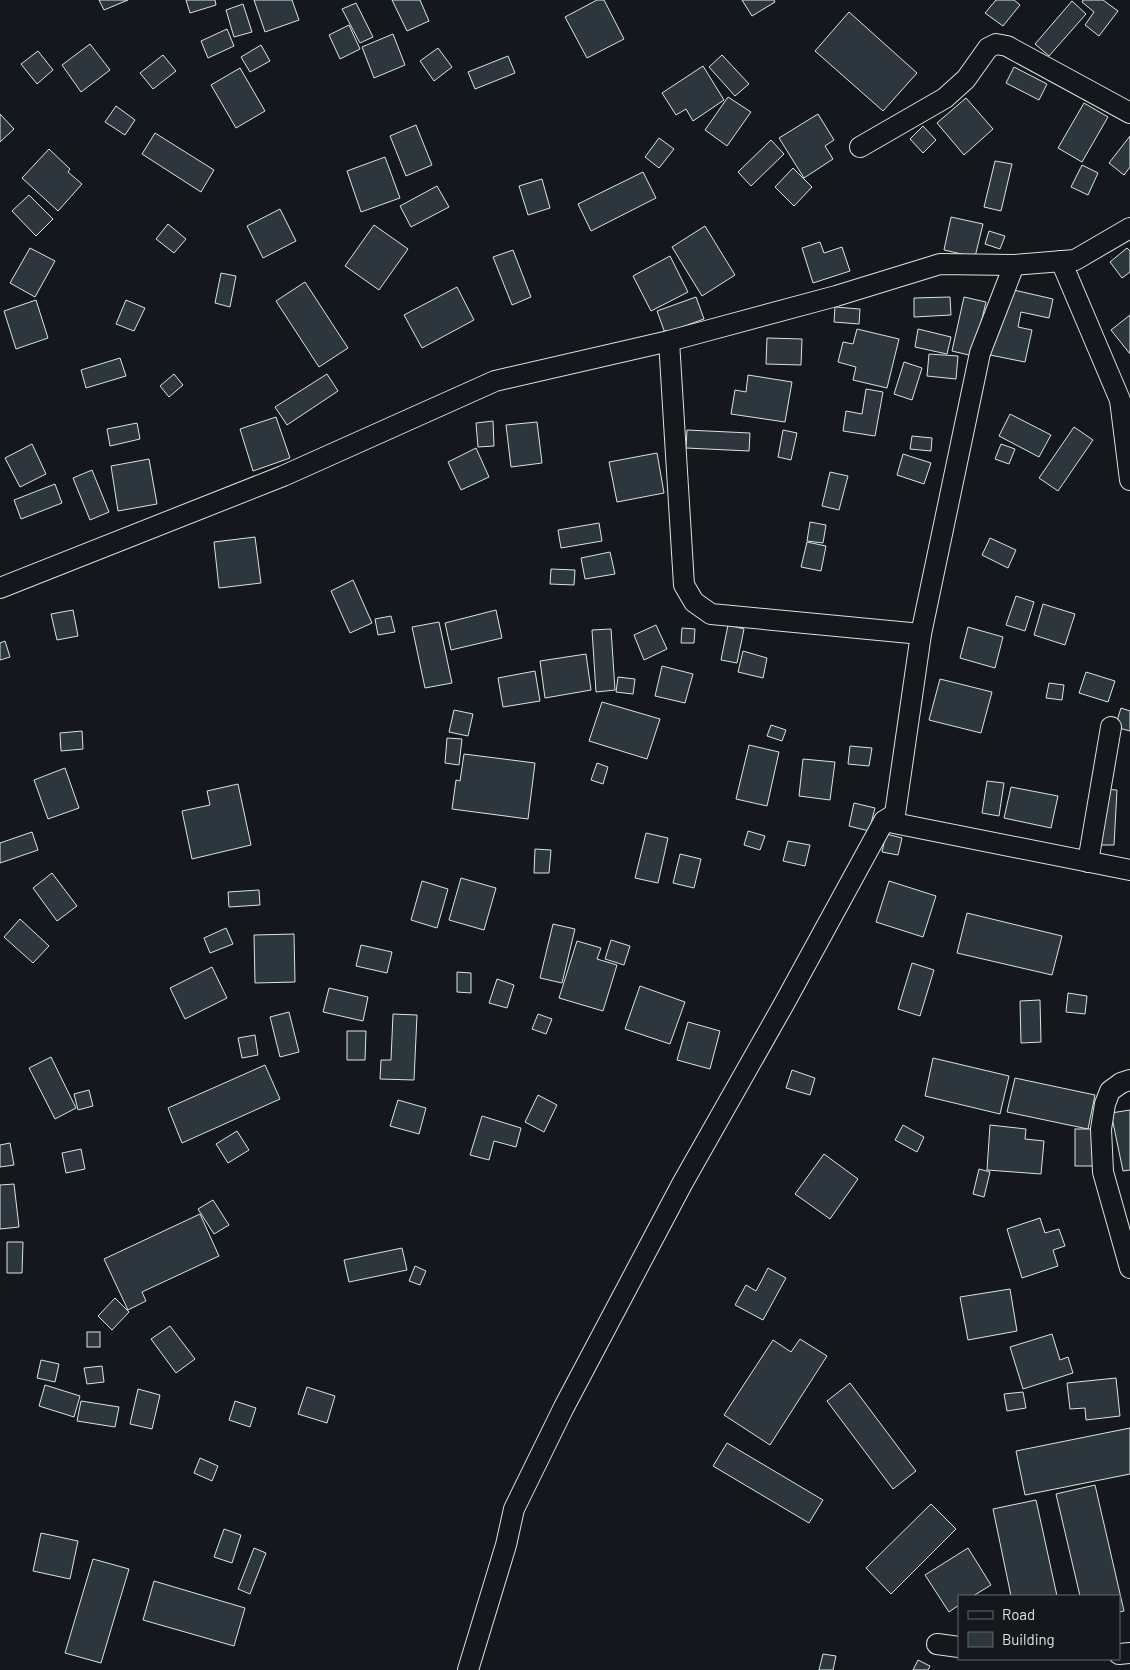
<svg xmlns="http://www.w3.org/2000/svg" width="1130" height="1670" font-family="Barlow,sans-serif">
<rect width="100%" height="100%" fill="#14181c"/>
<g fill="#2c363c" stroke="#d8e6dc">
<polygon points="99,0 128,0 104,10"/>
<polygon points="186,0 215,0 216,5 190,13"/>
<polygon points="254,0 292,0 299,20 265,32"/>
<polygon points="392,0 420,0 429,21 407,31"/>
<polygon points="597,0 604,0 624,39 587,58 565,17"/>
<polygon points="742,0 774,0 775,2 752,16"/>
<polygon points="996,0 1014,0 1020,5 1003,26 985,13"/>
<polygon points="1083,0 1103,0 1118,11 1099,36 1085,25 1094,12 1082,2"/>
<polygon points="1072,1 1086,14 1049,56 1035,44"/>
<polygon points="356,3 373,37 360,43 342,9"/>
<polygon points="243,4 252,32 234,37 226,10"/>
<polygon points="849,12 917,73 883,111 815,51"/>
<polygon points="349,25 360,49 340,59 329,35"/>
<polygon points="227,29 234,46 208,58 201,41"/>
<polygon points="393,34 405,65 374,78 362,47"/>
<polygon points="90,44 110,70 81,92 62,65"/>
<polygon points="261,45 270,61 250,72 241,57"/>
<polygon points="438,48 452,67 434,81 420,61"/>
<polygon points="38,51 53,70 37,84 21,64"/>
<polygon points="163,55 176,71 153,89 140,73"/>
<polygon points="722,55 749,84 735,96 709,67"/>
<polygon points="508,56 515,73 475,89 468,72"/>
<polygon points="703,66 724,100 693,121 686,109 676,115 662,93"/>
<polygon points="1014,67 1047,84 1039,100 1006,83"/>
<polygon points="240,68 265,111 236,128 211,85"/>
<polygon points="728,97 751,112 727,146 705,130"/>
<polygon points="966,98 993,129 964,155 937,123"/>
<polygon points="1084,103 1108,117 1082,162 1058,148"/>
<polygon points="116,106 135,120 125,135 105,122"/>
<polygon points="0,114 14,129 0,142"/>
<polygon points="818,114 834,140 825,146 833,159 804,178 779,138"/>
<polygon points="416,125 432,165 406,176 390,136"/>
<polygon points="923,126 936,140 923,153 910,139"/>
<polygon points="155,133 214,170 201,192 142,154"/>
<polygon points="1130,136 1130,167 1124,175 1109,163"/>
<polygon points="659,138 674,149 659,168 645,157"/>
<polygon points="771,140 784,154 751,186 738,172"/>
<polygon points="49,149 70,169 68,172 82,184 58,211 22,178"/>
<polygon points="385,157 400,198 361,212 347,171"/>
<polygon points="995,161 1012,164 1001,211 984,207"/>
<polygon points="1082,165 1098,173 1088,195 1071,187"/>
<polygon points="793,168 812,187 794,206 775,187"/>
<polygon points="643,172 656,198 591,231 578,204"/>
<polygon points="542,179 550,208 528,215 519,186"/>
<polygon points="437,186 449,207 411,227 400,206"/>
<polygon points="29,195 53,219 36,236 12,211"/>
<polygon points="280,209 296,241 263,258 247,226"/>
<polygon points="951,217 983,224 975,257 944,250"/>
<polygon points="168,224 186,239 174,253 156,239"/>
<polygon points="374,225 408,249 379,290 345,266"/>
<polygon points="705,226 735,275 702,296 672,247"/>
<polygon points="989,231 1005,236 1000,249 985,244"/>
<polygon points="820,242 824,253 842,247 850,271 813,283 802,248"/>
<polygon points="30,248 55,261 35,297 10,283"/>
<polygon points="1127,248 1130,251 1130,272 1122,278 1110,262"/>
<polygon points="513,250 531,297 512,305 493,257"/>
<polygon points="670,256 688,292 651,311 633,276"/>
<polygon points="221,273 236,276 230,307 215,303"/>
<polygon points="305,282 348,348 319,367 276,301"/>
<polygon points="457,287 474,320 422,348 404,315"/>
<polygon points="1005,288 1053,299 1049,318 1021,312 1018,327 1032,330 1025,362 990,355"/>
<polygon points="696,297 704,319 665,333 657,311"/>
<polygon points="950,297 951,315 914,317 914,298"/>
<polygon points="964,297 986,302 973,356 952,351"/>
<polygon points="36,300 48,338 16,349 4,311"/>
<polygon points="126,300 145,308 134,331 116,324"/>
<polygon points="835,307 860,309 859,324 834,322"/>
<polygon points="1130,315 1130,354 1111,330"/>
<polygon points="857,329 899,339 887,388 853,380 856,367 838,362 843,342 853,344"/>
<polygon points="918,329 951,337 947,354 915,347"/>
<polygon points="767,338 802,339 801,365 766,364"/>
<polygon points="929,354 958,356 956,379 927,376"/>
<polygon points="120,358 126,376 86,388 81,370"/>
<polygon points="904,362 922,368 912,400 894,394"/>
<polygon points="174,374 183,385 169,397 160,386"/>
<polygon points="327,374 338,391 287,425 275,407"/>
<polygon points="748,375 792,382 785,422 731,414 735,390 746,392"/>
<polygon points="866,389 883,392 875,436 843,431 846,411 862,414"/>
<polygon points="1010,414 1051,435 1039,457 999,436"/>
<polygon points="276,417 290,458 253,471 240,429"/>
<polygon points="493,421 494,446 478,447 476,423"/>
<polygon points="537,422 542,463 511,467 506,425"/>
<polygon points="137,423 140,439 110,446 107,429"/>
<polygon points="1074,427 1093,440 1058,491 1039,478"/>
<polygon points="687,430 750,433 749,451 686,448"/>
<polygon points="783,430 797,433 791,460 778,457"/>
<polygon points="912,436 932,438 931,451 910,449"/>
<polygon points="32,444 46,474 20,487 5,458"/>
<polygon points="1001,444 1015,449 1009,464 995,459"/>
<polygon points="476,448 489,477 461,490 448,462"/>
<polygon points="657,453 664,493 617,502 609,462"/>
<polygon points="903,454 931,463 924,484 897,475"/>
<polygon points="149,459 157,504 118,511 111,466"/>
<polygon points="92,470 109,512 90,520 73,478"/>
<polygon points="830,472 848,476 839,510 822,506"/>
<polygon points="55,484 62,503 21,519 14,500"/>
<polygon points="810,522 826,525 823,543 807,541"/>
<polygon points="599,523 602,541 561,548 558,530"/>
<polygon points="255,537 261,583 219,588 214,542"/>
<polygon points="990,538 1016,550 1008,568 982,555"/>
<polygon points="807,542 826,546 821,571 801,567"/>
<polygon points="610,552 615,574 585,579 581,558"/>
<polygon points="551,569 575,570 574,585 550,584"/>
<polygon points="353,580 372,623 350,633 331,591"/>
<polygon points="1016,596 1034,602 1025,631 1006,625"/>
<polygon points="1043,604 1075,614 1065,645 1034,635"/>
<polygon points="73,610 78,636 57,640 51,614"/>
<polygon points="496,610 502,638 451,650 445,623"/>
<polygon points="391,616 395,632 378,635 375,619"/>
<polygon points="439,622 452,683 425,688 412,627"/>
<polygon points="656,625 667,649 644,660 634,635"/>
<polygon points="728,625 744,629 737,663 721,660"/>
<polygon points="968,627 1003,637 995,668 960,658"/>
<polygon points="682,628 695,629 694,643 681,643"/>
<polygon points="611,629 615,690 596,692 592,630"/>
<polygon points="5,641 10,657 0,660 0,643"/>
<polygon points="743,651 767,658 763,678 738,672"/>
<polygon points="586,654 591,690 545,698 540,661"/>
<polygon points="662,666 693,674 685,703 655,696"/>
<polygon points="535,671 540,701 503,707 498,678"/>
<polygon points="1086,672 1115,681 1108,702 1079,693"/>
<polygon points="618,677 635,679 633,694 616,692"/>
<polygon points="940,679 992,692 981,733 929,720"/>
<polygon points="1049,683 1064,685 1062,700 1046,698"/>
<polygon points="602,702 660,719 647,759 589,741"/>
<polygon points="1121,708 1130,711 1130,731 1115,727"/>
<polygon points="454,710 473,714 468,736 449,732"/>
<polygon points="771,725 786,730 782,741 767,736"/>
<polygon points="82,731 83,749 61,751 60,733"/>
<polygon points="447,738 462,739 459,765 445,763"/>
<polygon points="749,745 779,752 767,806 736,799"/>
<polygon points="850,746 872,748 869,766 848,764"/>
<polygon points="464,754 535,763 528,819 452,809 456,780 460,781"/>
<polygon points="803,759 835,762 830,800 799,796"/>
<polygon points="597,763 608,767 603,784 591,780"/>
<polygon points="65,768 79,808 48,819 34,780"/>
<polygon points="987,781 1004,783 999,816 982,813"/>
<polygon points="238,784 251,845 192,859 182,811 210,805 207,791"/>
<polygon points="1011,787 1058,796 1051,828 1004,818"/>
<polygon points="1101,789 1117,790 1114,845 1098,845"/>
<polygon points="854,803 875,808 869,831 849,826"/>
<polygon points="748,831 765,836 760,850 744,845"/>
<polygon points="32,832 38,850 0,863 0,843"/>
<polygon points="646,833 668,838 658,883 635,878"/>
<polygon points="886,834 902,838 898,855 882,852"/>
<polygon points="788,841 810,845 805,866 783,861"/>
<polygon points="535,849 551,850 549,873 534,873"/>
<polygon points="680,854 701,859 694,888 673,883"/>
<polygon points="52,873 77,906 57,921 33,888"/>
<polygon points="461,878 496,888 484,930 449,920"/>
<polygon points="422,881 448,889 437,928 411,920"/>
<polygon points="889,881 936,896 923,937 876,922"/>
<polygon points="259,890 260,905 229,907 228,892"/>
<polygon points="967,913 1062,936 1052,975 957,953"/>
<polygon points="20,919 49,946 33,963 4,937"/>
<polygon points="553,924 575,929 562,983 540,978"/>
<polygon points="226,928 233,944 210,953 204,938"/>
<polygon points="294,934 295,982 255,983 254,935"/>
<polygon points="611,940 630,946 624,965 605,959"/>
<polygon points="577,941 601,948 597,959 617,965 603,1011 559,998"/>
<polygon points="361,945 392,952 387,973 356,966"/>
<polygon points="912,963 934,970 920,1016 898,1009"/>
<polygon points="212,967 227,998 185,1019 170,988"/>
<polygon points="457,972 471,973 471,993 457,992"/>
<polygon points="497,979 514,985 507,1008 489,1003"/>
<polygon points="640,986 685,1002 670,1044 625,1029"/>
<polygon points="329,988 368,997 363,1021 323,1012"/>
<polygon points="1068,993 1087,996 1085,1014 1066,1012"/>
<polygon points="1040,1000 1041,1042 1021,1043 1020,1001"/>
<polygon points="289,1012 299,1052 280,1057 270,1017"/>
<polygon points="393,1014 417,1015 414,1080 380,1079 381,1060 391,1060"/>
<polygon points="538,1014 552,1019 546,1034 532,1029"/>
<polygon points="688,1022 720,1031 710,1069 677,1060"/>
<polygon points="347,1031 366,1031 365,1060 347,1060"/>
<polygon points="255,1035 258,1055 242,1058 238,1038"/>
<polygon points="51,1057 76,1108 55,1119 29,1068"/>
<polygon points="933,1058 1009,1076 1000,1114 925,1096"/>
<polygon points="265,1065 280,1099 182,1143 168,1108"/>
<polygon points="792,1070 815,1078 810,1095 786,1088"/>
<polygon points="1015,1078 1095,1095 1088,1129 1007,1112"/>
<polygon points="89,1090 93,1106 78,1110 74,1094"/>
<polygon points="538,1095 557,1105 544,1132 525,1122"/>
<polygon points="398,1100 426,1108 419,1134 390,1126"/>
<polygon points="1130,1110 1130,1170 1123,1171 1111,1113"/>
<polygon points="482,1116 521,1128 516,1147 494,1141 489,1160 470,1155"/>
<polygon points="903,1125 924,1137 917,1152 895,1140"/>
<polygon points="990,1125 1026,1129 1025,1139 1044,1141 1041,1174 987,1170"/>
<rect x="1075" y="1129" width="22" height="37"/>
<polygon points="237,1131 249,1150 228,1163 216,1144"/>
<polygon points="10,1143 14,1165 0,1167 0,1145"/>
<polygon points="81,1149 85,1169 66,1173 62,1153"/>
<polygon points="824,1154 858,1179 830,1219 795,1194"/>
<polygon points="979,1169 990,1172 984,1197 973,1194"/>
<polygon points="14,1184 19,1227 0,1229 0,1185"/>
<polygon points="213,1200 229,1225 214,1234 198,1209"/>
<polygon points="200,1214 219,1256 142,1292 146,1301 128,1310 104,1259"/>
<polygon points="1040,1218 1045,1233 1059,1229 1065,1246 1053,1250 1058,1266 1022,1278 1007,1229"/>
<polygon points="7,1242 23,1242 22,1273 7,1273"/>
<polygon points="402,1248 407,1270 349,1282 344,1260"/>
<polygon points="415,1266 426,1271 420,1285 409,1281"/>
<polygon points="768,1268 786,1278 763,1320 735,1305 746,1285 756,1291"/>
<polygon points="1010,1289 1017,1331 968,1340 960,1297"/>
<polygon points="115,1298 129,1312 112,1330 98,1316"/>
<polygon points="170,1326 195,1359 176,1373 151,1339"/>
<rect x="87" y="1332" width="13" height="15"/>
<polygon points="1052,1334 1060,1360 1068,1357 1073,1373 1023,1389 1010,1347"/>
<polygon points="800,1339 827,1356 770,1445 724,1415 773,1340 791,1352"/>
<polygon points="41,1360 59,1364 55,1382 37,1378"/>
<polygon points="102,1366 104,1382 87,1384 84,1368"/>
<polygon points="1116,1378 1120,1416 1086,1420 1085,1408 1070,1409 1067,1383"/>
<polygon points="850,1383 916,1471 893,1489 827,1401"/>
<polygon points="45,1385 80,1396 74,1417 39,1406"/>
<polygon points="307,1387 335,1396 327,1423 298,1414"/>
<polygon points="138,1389 160,1395 152,1429 130,1424"/>
<polygon points="1023,1392 1026,1408 1007,1411 1004,1394"/>
<polygon points="81,1401 119,1407 115,1427 77,1421"/>
<polygon points="235,1401 256,1408 250,1427 229,1420"/>
<polygon points="1130,1428 1130,1474 1025,1495 1016,1451"/>
<polygon points="727,1443 823,1500 809,1523 713,1466"/>
<polygon points="200,1458 218,1466 212,1481 194,1473"/>
<polygon points="1095,1485 1124,1611 1119,1612 1119,1596 1080,1596 1056,1494"/>
<polygon points="1036,1500 1057,1596 1011,1596 993,1509"/>
<polygon points="931,1504 956,1529 891,1594 866,1568"/>
<polygon points="224,1529 241,1535 232,1563 214,1557"/>
<polygon points="41,1533 78,1541 70,1579 33,1571"/>
<polygon points="254,1548 266,1553 250,1594 238,1589"/>
<polygon points="968,1548 991,1585 973,1596 959,1596 959,1605 949,1612 925,1575"/>
<polygon points="93,1559 129,1569 101,1663 65,1653"/>
<polygon points="154,1581 245,1608 234,1646 143,1620"/>
<polygon points="823,1654 836,1656 833,1670 819,1670"/>
<polygon points="918,1660 930,1666 928,1670 913,1670"/>
</g>
<g fill="none" stroke-linecap="round" stroke-linejoin="round">
<defs>
<g id="street">
<polyline points="860,147 945,98 966,79 988,48 996,44 1007,46 1130,113"/>
<polyline points="1061,261 1120,400 1130,480"/>
<polyline points="669,341 684,585 694,602 711,614 921,634"/>
<polyline points="0,588 283,476 495,381 669,341 836,296 940,264 1014,265 1075,260 1130,228"/>
<polyline points="884,821 1130,870"/>
<polyline points="1088,862 1111,727"/>
<polyline points="1130,1080 1121,1083 1110,1091 1105,1104 1101,1129 1103,1172 1130,1268"/>
<polyline points="937,1644 959,1647"/>
<polyline points="1119,1654 1130,1653"/>
<polyline points="468,1670 506,1545 514,1509 564,1407 682,1184 784,1004 884,821 895,814 921,634 980,353 1014,265"/>
</g>
</defs>
<use href="#street" stroke="#d8e6dc" stroke-width="22"/>
<use href="#street" stroke="#14181c" stroke-width="20"/>
</g>
<rect x="958" y="1595" width="162" height="65" fill="#14181c" stroke="#626a69"/>
<rect x="968" y="1611" width="25" height="8" fill="#14181c" stroke="#626a69"/>
<text x="1002" y="1620" font-size="15" fill="#d8e6dc">Road</text>
<rect x="968" y="1632" width="25" height="15" fill="#2c363c" stroke="#626a69"/>
<text x="1002" y="1645" font-size="15" fill="#d8e6dc">Building</text>
</svg>
